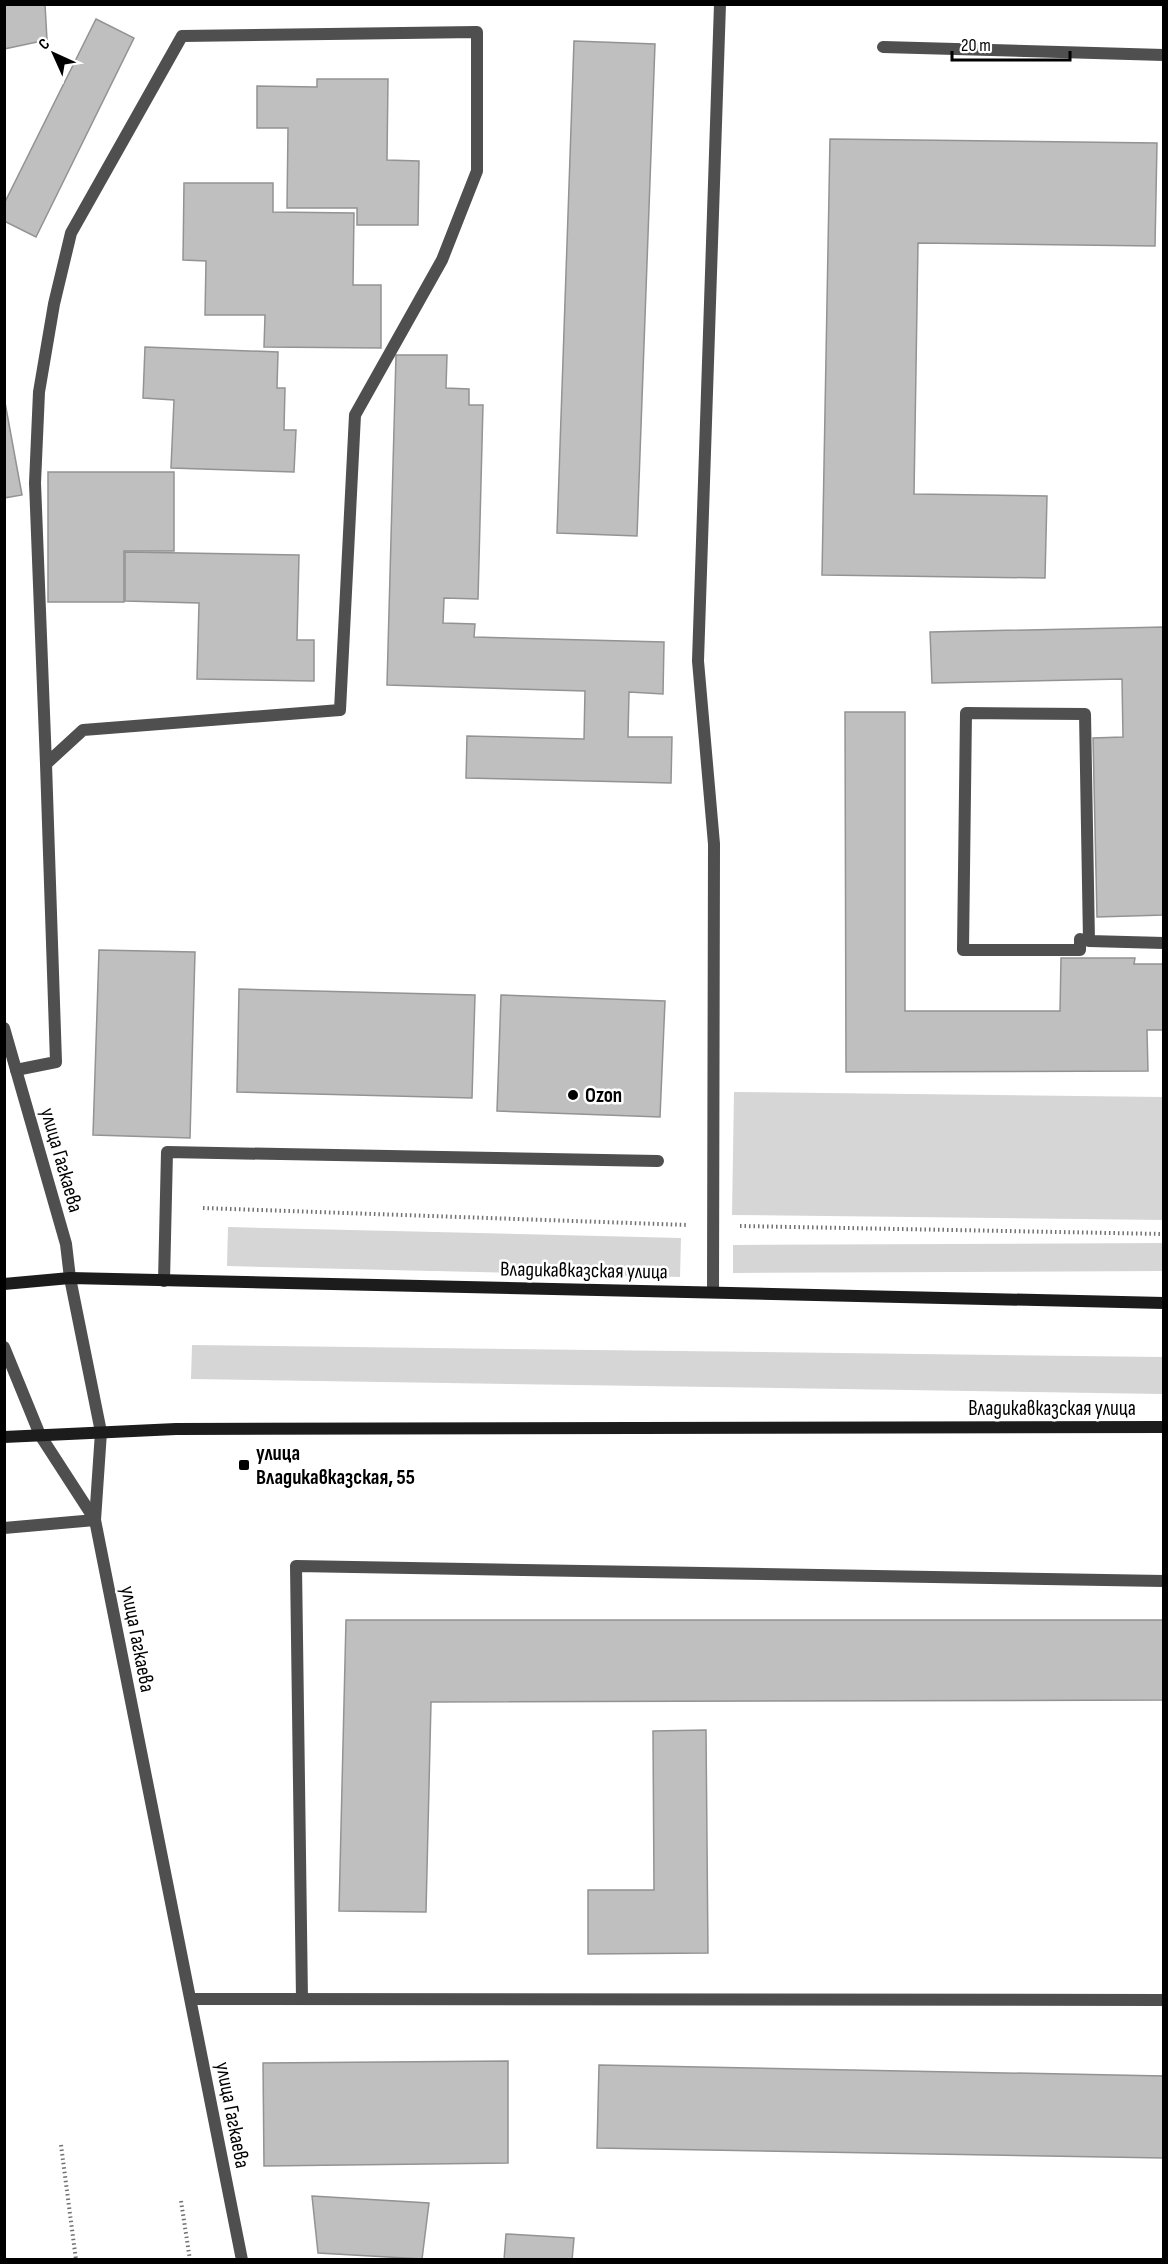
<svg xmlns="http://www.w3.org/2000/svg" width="1168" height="2264" font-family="'Sofia Sans Condensed',sans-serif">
<rect width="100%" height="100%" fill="#fff"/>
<g fill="#d6d6d6">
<polygon points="734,1092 1163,1097 1163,1220 732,1215"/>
<polygon points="228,1227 681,1238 680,1277 227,1266"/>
<polygon points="1163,1243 1163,1271 733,1273 733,1245"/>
<polygon points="192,1345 1163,1357 1163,1394 191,1379"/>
</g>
<g fill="#bfbfbf" stroke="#939393" stroke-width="1.5">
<polygon points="4,4 45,4 47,40 4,49"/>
<polygon points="96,19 134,38 36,237 4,221 4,204"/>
<polygon points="574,41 655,44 637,536 557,533"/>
<polygon points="317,79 388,79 387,160 419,161 418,225 357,225 357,208 287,208 288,128 257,128 257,86 317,87"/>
<polygon points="830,139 1157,143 1155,246 918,243 914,494 1047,496 1045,578 822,575"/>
<polygon points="184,183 273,183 273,212 354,213 353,285 381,285 381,348 264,347 265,315 205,315 206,261 183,260"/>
<polygon points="145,347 278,352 277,388 285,388 284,430 296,430 294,472 171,468 174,400 143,398"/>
<polygon points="396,355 447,355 446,388 469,389 469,405 483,405 478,599 444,598 443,623 475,624 474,637 664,642 663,694 629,692 628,737 672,737 671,783 466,778 467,736 584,739 585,691 387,685"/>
<polygon points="4,397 22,495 4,498"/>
<polygon points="48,472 174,472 174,551 124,551 124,602 48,602"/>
<polygon points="125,552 299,555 297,640 314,640 314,681 197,679 199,603 125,601"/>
<polygon points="1164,627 1164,915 1097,917 1093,738 1123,737 1122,679 932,683 930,632"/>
<polygon points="845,712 905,712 905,1011 1060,1011 1061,958 1135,958 1134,964 1164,964 1164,1030 1147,1030 1148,1071 846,1072"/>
<polygon points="99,950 195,952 190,1138 93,1135"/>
<polygon points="239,989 475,995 472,1098 237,1092"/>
<polygon points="501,995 665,1001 660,1117 497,1111"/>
<polygon points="346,1620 1164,1620 1164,1700 431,1702 426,1912 339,1911"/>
<polygon points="706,1730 708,1953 588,1954 588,1890 654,1890 653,1731"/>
<polygon points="508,2061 508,2163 264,2166 263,2063"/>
<polygon points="599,2065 1164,2076 1164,2158 597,2148"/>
<polygon points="312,2196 429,2203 422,2259 318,2253"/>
<polygon points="506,2234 574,2238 572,2260 504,2260"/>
</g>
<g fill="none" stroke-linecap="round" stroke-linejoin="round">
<g stroke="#717171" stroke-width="4" stroke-dasharray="1.5 3" stroke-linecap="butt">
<polyline points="203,1208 688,1225"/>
<polyline points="740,1226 1164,1234"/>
<polyline points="61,2145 76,2260"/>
<polyline points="181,2201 190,2260"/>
</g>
<g stroke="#4f4f4f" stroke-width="12">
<polyline points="883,47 1164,55"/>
<polyline points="1089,941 1085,714 966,713 963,950 1080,950 1080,939 1089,941 1164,943"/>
<polyline points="16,1070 56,1062 46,764 83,730 340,710 355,415 442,260 477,171 477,32 182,36 71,233 54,304 39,392 35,483 46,764"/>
<polyline points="164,1281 167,1152 658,1161"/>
<polyline points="713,1292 714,844 698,661 720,4"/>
<polyline points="4,1528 95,1520"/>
<polyline points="191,1999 1164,2000"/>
<polyline points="302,1999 296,1566 1164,1581"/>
</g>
<polyline stroke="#4f4f4f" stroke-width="12" points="4,1028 66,1244 70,1278"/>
<g stroke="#4f4f4f" stroke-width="12">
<polyline points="70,1278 101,1432 95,1520 242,2260"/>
<polyline points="4,1347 40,1435 95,1520"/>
</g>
<g stroke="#1c1c1c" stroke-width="12">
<polyline points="4,1284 70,1278 1164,1303"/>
<polyline points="4,1437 176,1429 1164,1427"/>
</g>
</g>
<g fill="#000" stroke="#fff" stroke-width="2">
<circle cx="573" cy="1095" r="6"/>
<rect x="238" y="1459" width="12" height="12" rx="3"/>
</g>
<g text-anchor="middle" stroke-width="5" stroke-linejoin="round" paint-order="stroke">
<g font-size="21" font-weight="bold" fill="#000" stroke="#fff" text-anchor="start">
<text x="585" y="1102">Ozon</text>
<text x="256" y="1460">улица<tspan x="256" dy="24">Владикавказская, 55</tspan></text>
</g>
<g font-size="21" fill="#000" stroke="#fff">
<text transform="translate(62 1160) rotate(74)" y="7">улица Гагкаева</text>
<text transform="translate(584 1270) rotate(1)" y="7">Владикавказская улица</text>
<text x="1052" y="1415">Владикавказская улица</text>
<text transform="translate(138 1639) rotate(79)" y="7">улица Гагкаева</text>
<text transform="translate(233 2115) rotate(79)" y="7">улица Гагкаева</text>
</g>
</g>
<rect width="1168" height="2264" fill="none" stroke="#000000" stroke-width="12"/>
<g transform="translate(54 54) rotate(315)" stroke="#ffffff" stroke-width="4.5" paint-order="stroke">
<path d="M0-4.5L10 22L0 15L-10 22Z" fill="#000000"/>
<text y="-9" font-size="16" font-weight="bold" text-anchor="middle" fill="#000000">С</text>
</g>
<path d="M952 51v9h118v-9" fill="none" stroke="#000000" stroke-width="3"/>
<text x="961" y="51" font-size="18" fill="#000000" stroke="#ffffff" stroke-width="4.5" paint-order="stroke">20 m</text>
</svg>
